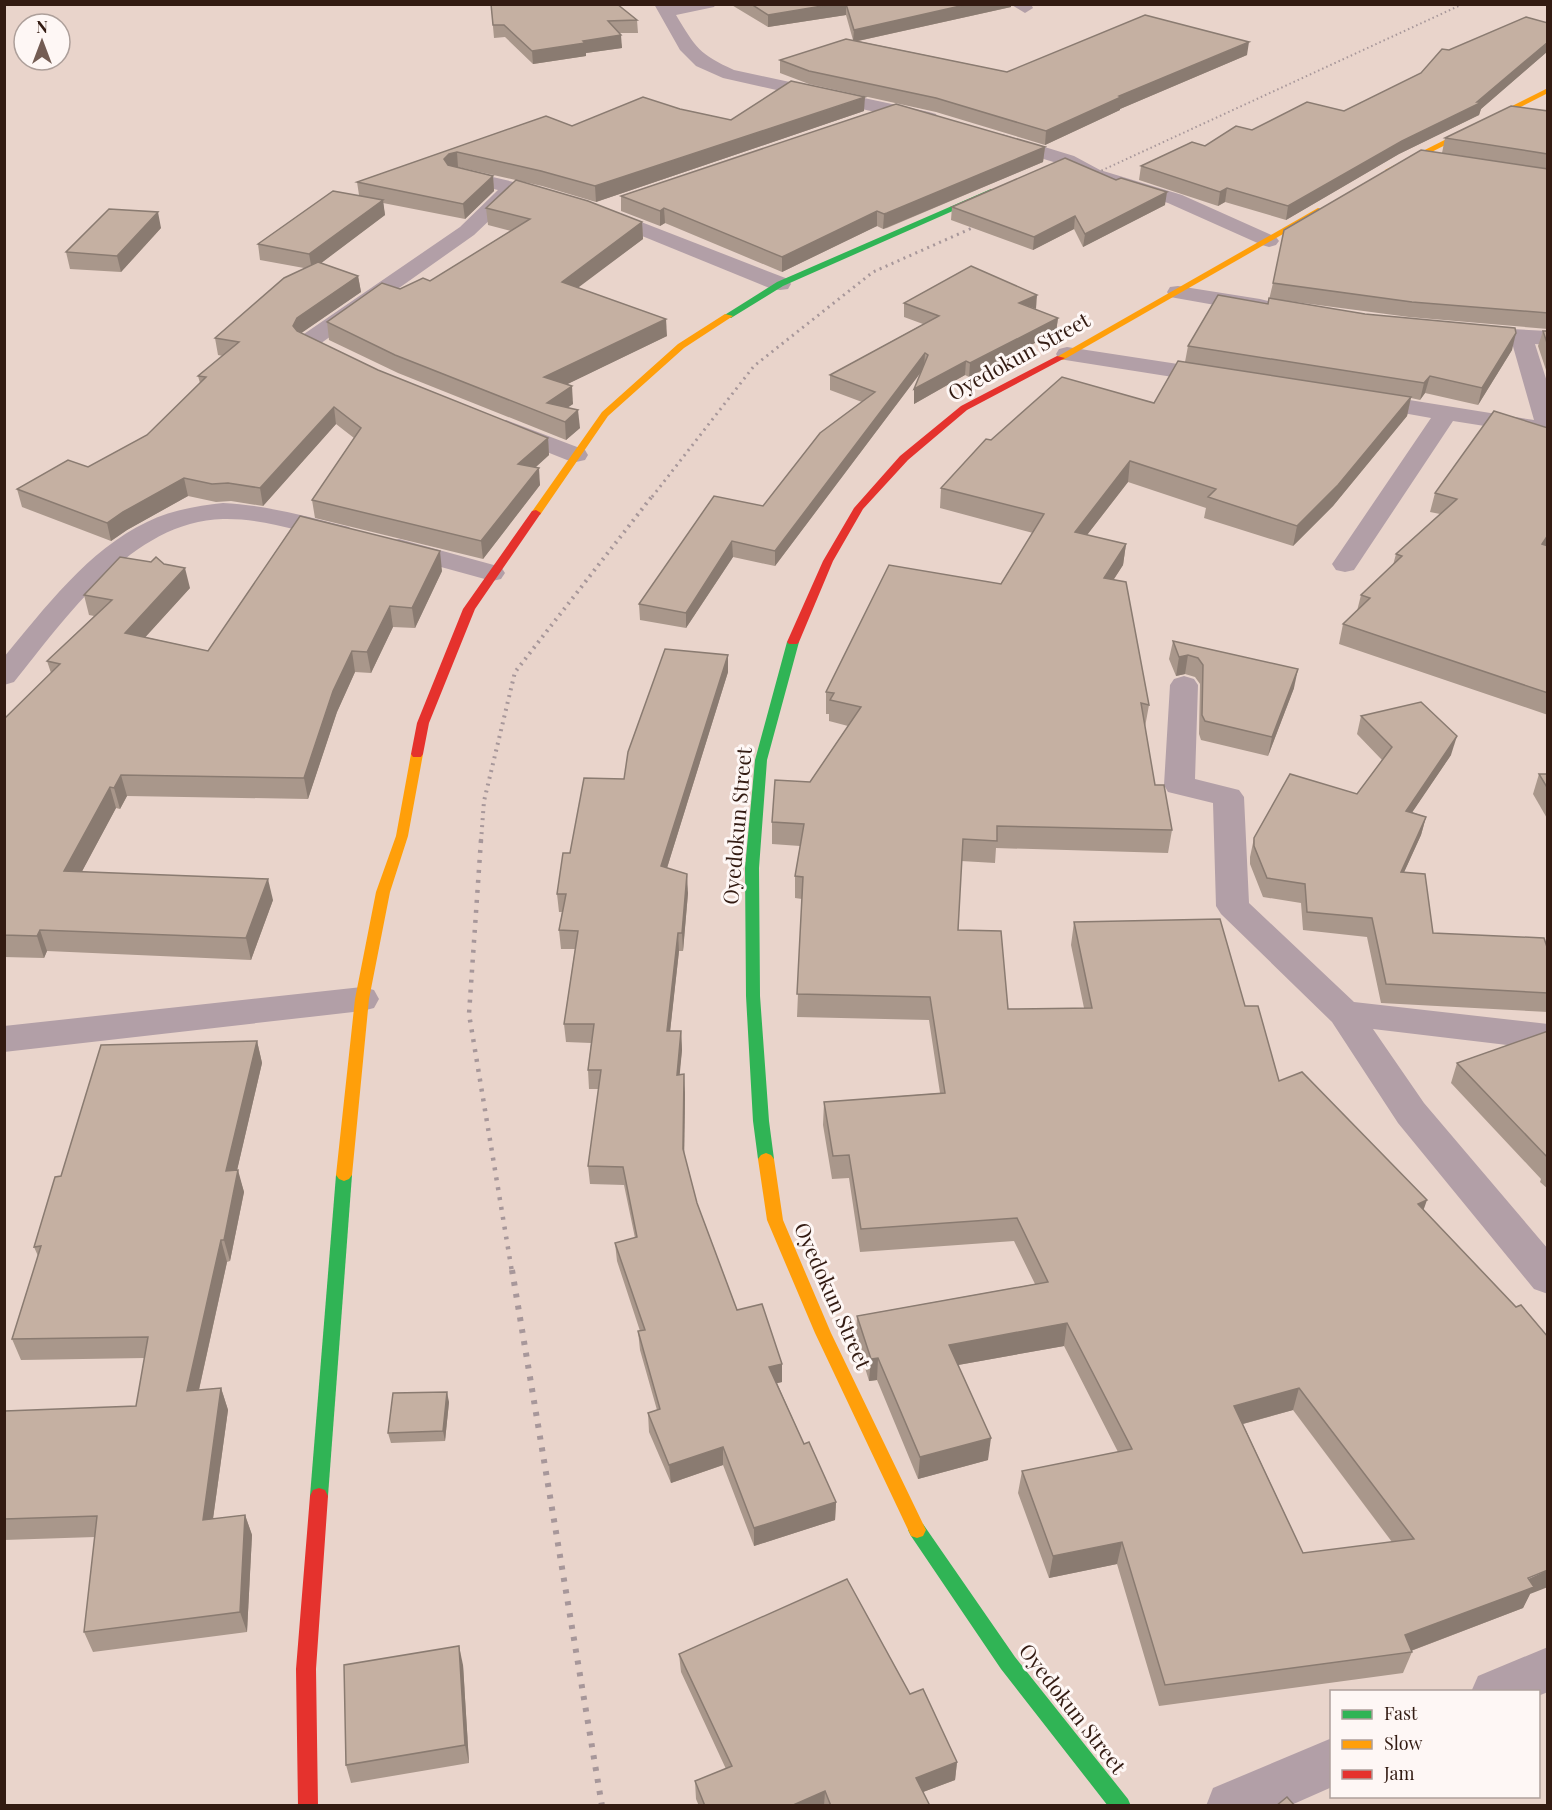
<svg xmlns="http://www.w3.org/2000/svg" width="1552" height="1810" font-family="'Playfair Display',serif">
<rect width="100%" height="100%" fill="#e9d4cb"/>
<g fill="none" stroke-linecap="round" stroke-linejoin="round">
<g fill="#b29fa7" fill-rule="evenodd">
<path d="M654 4H716L714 7 676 15C696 48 699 54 734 70L929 112 936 114 938 118 936 122 929 124 723 78 696 66 680 50Z"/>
<polygon points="1010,4 1031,4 1033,8 1025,13"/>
<polygon points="1002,134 1074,156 1100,170 1182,195 1276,237 1279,241 1276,245 1269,247 1262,245 1168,203 1086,178 1060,164 995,144 993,140 995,136"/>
<polygon points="458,169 561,193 564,197 561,201 554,203 517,194 474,235 317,346 309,348 301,346 298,341 301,336 460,227 498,190 451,179 448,175 451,171"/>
<polygon points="600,206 788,279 791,284 788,289 780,290 772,289 593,216 590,212 593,208"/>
<polygon points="1178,286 1260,299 1268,301 1271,306 1268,311 1260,313 1170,297 1167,292 1170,287"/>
<polygon points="1471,327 1548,331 1548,345 1535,344 1548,385 1548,436 1453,421 1354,570 1345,572 1336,570 1332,564 1431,418 1358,405 1354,400 1358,395 1366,393 1534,420 1512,343 1463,339 1460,334 1463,329"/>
<polygon points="1067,347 1217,370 1225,372 1229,377 1225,382 1217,384 1059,359 1056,354 1059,349"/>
<polygon points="506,420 585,450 588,455 585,460 576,462 567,460 497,432 494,427 497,422"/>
<path d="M223 503C266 505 308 517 349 527L353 533 349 539 340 541C303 532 262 518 223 519 132 521 66 618 14 682L4 685V657C45 608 88 550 147 522 171 510 197 506 223 503Z"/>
<polygon points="399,539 501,567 505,573 501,579 492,581 390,553 386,547 390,541"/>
<polygon points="1184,676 1194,679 1198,685 1195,779 1239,790 1244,797 1249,903 1354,1002 1548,1024 1548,1050 1373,1029 1424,1103 1548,1249 1548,1294 1534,1289 1398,1123 1332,1022 1221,914 1216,906 1213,803 1168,792 1164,785 1170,685 1174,679"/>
<polygon points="362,987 374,990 379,999 374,1008 362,1011 4,1052 4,1026"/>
<polygon points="1548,1647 1548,1692 1538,1696 1538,1692 1471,1692 1478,1676"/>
<polygon points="1332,1738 1332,1787 1289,1806 1206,1806 1213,1788"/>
</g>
<g fill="#30b455" fill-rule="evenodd">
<polygon points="991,189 998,191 783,286 731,318 723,316 777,282"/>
<polygon points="793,639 799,642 767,760 759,868 760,996 769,1121 774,1159 771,1163 766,1165 761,1163 758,1159 753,1121 746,996 745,868 755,760 787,642"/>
<polygon points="344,1169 349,1171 352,1175 328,1496 325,1502 319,1504 313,1502 310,1496 336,1175 339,1171"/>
<polygon points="917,1522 923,1524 1015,1657 1128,1799 1131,1806 1108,1806 1001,1669 911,1536 908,1530 911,1524"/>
</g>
<g fill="#ff9f0a" fill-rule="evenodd">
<polygon points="1548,88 1548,93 1392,172 1385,170"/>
<polygon points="1318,208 1325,210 1063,360 1055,358"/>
<polygon points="725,314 733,316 684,348 608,416 540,515 532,515 531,513 602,412 678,344"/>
<polygon points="417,750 423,754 408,836 390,892 369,999 352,1175 349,1179 344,1181 339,1179 336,1175 355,999 376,892 396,836 411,754"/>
<polygon points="766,1153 771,1155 774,1159 783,1220 831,1333 926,1530 923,1536 917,1538 911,1536 815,1333 767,1220 758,1159 761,1155"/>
</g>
<g fill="#e5322d" fill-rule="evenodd">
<polygon points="1057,356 1065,358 967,410 908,460 863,509 833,561 799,642 797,644 789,644 787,642 823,561 854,508 900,456 961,406"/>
<polygon points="536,510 541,513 475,609 429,723 423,754 421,757 413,757 411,754 417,723 463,609 532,511"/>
<polygon points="319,1488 325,1490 328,1496 316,1669 318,1806 298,1806 296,1669 310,1496 313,1490"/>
</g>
<polyline stroke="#a7979a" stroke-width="2" stroke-dasharray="1.5 3" stroke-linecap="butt" points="1081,180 1463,4"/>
<polyline stroke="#a7979a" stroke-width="3" stroke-dasharray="2 4.5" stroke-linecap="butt" points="652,497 754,366 873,272 988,221"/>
<polyline stroke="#a7979a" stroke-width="4" stroke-dasharray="2 5" stroke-linecap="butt" points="481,841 484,801 515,672 653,495"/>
<polyline stroke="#a7979a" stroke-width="4.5" stroke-dasharray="3 7" stroke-linecap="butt" points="481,840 469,1014 512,1272"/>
<polyline stroke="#a7979a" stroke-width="6" stroke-dasharray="4 8" stroke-linecap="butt" points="512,1270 602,1806"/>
</g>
<g fill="#a9978b" fill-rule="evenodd">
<polygon points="491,4 619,6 637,20 638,33 619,33 622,48 586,53 586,56 533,64 505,37 494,38"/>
<polygon points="730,4 1011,4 1011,7 858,41 1007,72 1247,55 1120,109 1120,110 1045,145 936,112 809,84 780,73 780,60 853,40 846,15 768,27"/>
<polygon points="1548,23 1548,51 1481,109 1479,115 1399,154 1286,220 1225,202 1218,206 1139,180 1141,166 1205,146 1344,111 1421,73 1449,50"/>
<polygon points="680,109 731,120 864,111 596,202 542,186 458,167 457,167 493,176 494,191 465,219 383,203 385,215 321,263 358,276 361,292 301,333 378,370 548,438 549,455 536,467 540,485 483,559 315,518 312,500 354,438 336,424 263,506 231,501 216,502 188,496 127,530 111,541 22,507 17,489 88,467 147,435 200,383 198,376 223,356 218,355 215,338 304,268 260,260 258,244 359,195 357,182 546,116 572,126"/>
<polygon points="1548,111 1548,169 1442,153 1445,138"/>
<polygon points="1045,147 1043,162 887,228 883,229 877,226 782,272 665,223 660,226 621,211 621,196"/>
<path d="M1548 169V329L1409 317 1280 300 1512 350 1478 405 1425 393 1420 400 1411 398 1407 416 1333 506 1293 546 1204 518 1206 508 1128 482 1087 535 1126 544 1123 565 1114 579 1149 705 1145 727 1155 785 1172 830 1168 853 996 848 995 863 961 861 958 930 1008 1009 1084 1008 1071 945 1074 922 1245 1006 1279 1081 1424 1210 1530 1594 1523 1608 1411 1651 1412 1652 1403 1673 1159 1706 1117 1564 1049 1578 1018 1493 1022 1471 1118 1452 1064 1346 958 1365 988 1460 918 1479 877 1380 869 1381 856 1338 857 1316 1035 1284 1014 1241 860 1252 849 1178 832 1179 823 1125 824 1102 940 1093 929 1020 797 1017 802 899 795 898V876L800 846 772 844V822L810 782 848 726 829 721V714H826V692L1001 584 1033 533 940 508 941 488 991 440 1154 403 1185 362 1188 346 1268 304 1273 283ZM1293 1410 1392 1542 1303 1553 1243 1424Z"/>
<polygon points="1165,205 1083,247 1074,229 1033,250 951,220 952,207"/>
<polygon points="486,208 642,222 643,239 578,287 667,336 567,384 573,404 567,408 580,428 566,440 398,373 329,340 327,322 400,289 430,281 511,231 488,225"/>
<polygon points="161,228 121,272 70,269 66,252"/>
<polygon points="904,303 1058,318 1056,332 969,377 965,375 914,404 914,389 921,372 775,566 733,557 686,628 640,620 639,604 763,506 862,402 830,390 830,375 923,324 904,317"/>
<polygon points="1543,331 1548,331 1548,376 1538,346"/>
<polygon points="1548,428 1548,715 1339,644 1343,624 1357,611 1361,595 1393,565 1396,554 1440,514 1430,512 1435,493"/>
<polygon points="442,571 415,628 393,627 371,673 355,672 337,712 308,799 127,796 120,809 116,808 82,871 273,900 251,960 47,951 44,958 4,957 4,719 51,673 47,661 94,616 89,615 84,595 190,588 145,637 208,651"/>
<polygon points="1173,641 1294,688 1268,756 1201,740 1199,734 1200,684 1195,677 1185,674 1176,676 1169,659"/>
<polygon points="728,655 728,672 667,868 688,893 683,951 679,951 670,1031 681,1031 682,1050 679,1075 685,1093 684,1153 697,1203 737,1310 782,1364 782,1382 777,1383 804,1444 836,1502 835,1520 754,1546 723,1465 671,1483 649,1432 648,1413 657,1410 640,1350 638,1331 640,1331 617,1261 615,1243 635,1238 624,1185 590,1184 588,1166 599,1089 589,1089 588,1070 591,1043 566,1042 564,1024 575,949 561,949 559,930 562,912 559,912 557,894 570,853 624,779"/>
<polygon points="1361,716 1451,755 1412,812 1426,817 1421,835 1404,872 1433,933 1548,950 1548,1012 1381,1003 1367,937 1303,930 1301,903 1263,897 1250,864 1250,857 1254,838 1357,794 1382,760 1357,734"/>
<polygon points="1539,774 1548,774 1548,820 1533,794"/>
<polygon points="1548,1031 1548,1189 1540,1182 1541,1179 1451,1083 1457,1063"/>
<polygon points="257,1041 262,1063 237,1170 244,1192 230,1261 227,1262 199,1390 221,1388 228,1410 213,1519 245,1515 252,1535 247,1632 93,1652 84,1632 95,1537 4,1540 4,1414 136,1406 145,1358 21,1360 12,1339 38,1256 34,1247 61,1176"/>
<polygon points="449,1402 445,1441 391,1443 388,1433"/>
<polygon points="679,1654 910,1694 957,1762 955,1780 923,1792 930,1806 699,1806 696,1799 695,1781 726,1769 681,1672"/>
<polygon points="463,1665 469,1763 351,1783 346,1765"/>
</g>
<g fill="#8a7b71">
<polygon points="834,4 846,4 846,15 768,27 768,15"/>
<polygon points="969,4 1011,4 1011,7 853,42 854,30"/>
<polygon points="621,35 622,48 586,53 586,56 533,64 532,51 583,41"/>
<polygon points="1249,42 1247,55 1120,109 1120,110 1045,145 1046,131 1119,96"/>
<polygon points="1548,42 1548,51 1481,109 1479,115 1399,154 1286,220 1288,206 1402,141 1477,102"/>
<polygon points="865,97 864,111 596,202 595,186"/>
<polygon points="1045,147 1043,162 883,229 884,214"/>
<polygon points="457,152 458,167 450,169 446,174 444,159 449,154"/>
<polygon points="493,176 494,191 465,219 463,204"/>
<polygon points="1227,188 1225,202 1218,206 1220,192"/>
<polygon points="1167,192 1165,205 1083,247 1085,234"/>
<polygon points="383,200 385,215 312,270 309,254"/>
<polygon points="664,208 665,223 660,226 660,211"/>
<polygon points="877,211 877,226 782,272 782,257"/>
<polygon points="158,212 161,228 121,272 117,256"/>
<polygon points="1075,216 1074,229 1033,250 1034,237"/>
<polygon points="642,222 643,239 563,299 562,282"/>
<polygon points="358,276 361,292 300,334 293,326 297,318"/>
<polygon points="1037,295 1036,309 1019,303"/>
<polygon points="1058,318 1056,332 969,377 970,363"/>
<polygon points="666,319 667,336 545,395 544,377"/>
<polygon points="1516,333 1512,350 1478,405 1482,388"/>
<polygon points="925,353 924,368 775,566 775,551"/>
<polygon points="966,361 965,375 914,404 914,389"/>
<polygon points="1430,376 1425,393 1420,400 1424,383"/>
<polygon points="572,386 573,404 553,417 547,403"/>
<polygon points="1411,397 1407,416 1333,506 1293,546 1297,526"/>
<polygon points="334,407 336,424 263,506 260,488"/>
<polygon points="578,410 580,428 566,440 565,422"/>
<polygon points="548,438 549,455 519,482 518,464"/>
<polygon points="1130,461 1128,482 1073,553 1075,532"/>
<polygon points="539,468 540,485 483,559 481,541"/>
<polygon points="184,478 188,496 127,530 111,541 107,523 123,512"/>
<polygon points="1548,535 1548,545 1536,564 1542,544"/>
<polygon points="732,541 733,557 686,628 686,613"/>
<polygon points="1126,544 1123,565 1101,599 1104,578"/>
<polygon points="440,551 442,571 415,628 412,608"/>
<polygon points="185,568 190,588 131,653 125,633"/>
<polygon points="390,606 393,627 371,673 367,652"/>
<polygon points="352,651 355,672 337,712 308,799 304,778 333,691"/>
<polygon points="728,655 728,672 662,884 661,866"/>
<polygon points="1188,655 1185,674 1176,676 1179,657"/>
<polygon points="1298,669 1294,688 1268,756 1272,737"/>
<polygon points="1457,736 1451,755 1401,829 1406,811"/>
<polygon points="121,775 127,796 120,809 114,788"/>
<polygon points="110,787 116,808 71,892 64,871"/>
<polygon points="1426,817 1421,835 1396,890 1401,872"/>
<polygon points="687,874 688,893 683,951 682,933"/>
<polygon points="268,879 273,900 251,960 246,938"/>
<polygon points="40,930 47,951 44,958 37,936"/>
<polygon points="678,933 679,951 668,1050 667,1031"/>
<polygon points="681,1031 682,1050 678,1093 677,1075"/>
<polygon points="257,1041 262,1063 232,1192 226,1171"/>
<polygon points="684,1074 685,1093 684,1168 683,1149"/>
<polygon points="238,1170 244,1192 230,1261 224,1240"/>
<polygon points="1427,1200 1419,1223 1418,1204"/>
<polygon points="221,1240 227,1262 194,1412 187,1391"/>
<polygon points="1067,1323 1064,1346 947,1367 949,1345"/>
<polygon points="878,1358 877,1380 869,1381 871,1359"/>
<polygon points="782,1364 782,1382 769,1385 769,1367"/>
<polygon points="221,1388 228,1410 210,1540 203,1520"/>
<polygon points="1299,1388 1293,1410 1228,1428 1234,1406"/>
<polygon points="447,1392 449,1402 445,1441 443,1431"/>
<polygon points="991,1438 988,1460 918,1479 920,1457"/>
<polygon points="723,1447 723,1465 671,1483 669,1465"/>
<polygon points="836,1502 835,1520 754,1546 754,1528"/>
<polygon points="245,1515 252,1535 247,1632 240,1612"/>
<polygon points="1122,1542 1117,1564 1049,1578 1053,1556"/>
<polygon points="1548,1570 1548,1587 1530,1594 1523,1608 1405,1653 1405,1635"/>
<polygon points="459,1646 463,1665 469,1763 465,1745"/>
<polygon points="957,1762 955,1780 915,1795 916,1778"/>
<polygon points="825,1791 824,1806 791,1806"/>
</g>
<g fill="#c5b0a2" stroke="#8a7b71" stroke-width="1.5" fill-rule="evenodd">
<polygon points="491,4 617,4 637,20 608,21 621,35 583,41 585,43 532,51 504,25 493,25"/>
<polygon points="751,4 834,4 768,15"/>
<polygon points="846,4 969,4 854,30"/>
<polygon points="1145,15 1249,42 1119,96 1121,97 1046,131 936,98 809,71 780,60 846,39 1007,72"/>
<polygon points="1526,17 1548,23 1548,42 1477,102 1482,102 1402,141 1288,206 1227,188 1220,192 1141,166 1192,142 1205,146 1236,126 1252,130 1307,102 1344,111 1421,73 1442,49 1449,50"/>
<polygon points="791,81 865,97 595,186 541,171 457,152 449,154 444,159 448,165 493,176 463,204 357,182 546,116 572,126 643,97 680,109 731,120"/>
<polygon points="896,104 1045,147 887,213 884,214 877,211 782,257 664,208 660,211 621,196"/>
<polygon points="1511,106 1548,111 1548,154 1445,138"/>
<polygon points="1421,150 1548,169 1548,313 1412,302 1273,283 1284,230"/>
<polygon points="1065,158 1116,180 1121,178 1167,192 1085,234 1075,216 1034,237 952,207"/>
<polygon points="516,180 588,201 642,222 562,282 666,319 544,377 572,386 547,403 578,410 565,422 395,355 327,322 382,283 400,289 423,278 430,281 530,219 486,208"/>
<polygon points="333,191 383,200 309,254 258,244"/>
<polygon points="109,209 158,212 117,256 66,252"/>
<polygon points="318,262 358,276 297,318 293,326 297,331 378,370 548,438 518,464 539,468 481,541 312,500 361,428 334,407 260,488 228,483 212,484 184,478 123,512 107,523 17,489 68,460 88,467 147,435 206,377 198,376 239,342 215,338 284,278"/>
<polygon points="971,266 1037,295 1019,303 1058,318 970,363 966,361 914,389 928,355 925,353 775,551 732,541 686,613 639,604 714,496 763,506 820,433 875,392 830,375 939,316 904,303"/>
<polygon points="1218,295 1268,304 1269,298 1365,314 1515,328 1516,333 1482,388 1430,376 1424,383 1188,346"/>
<polygon points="1543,331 1548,331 1548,346"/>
<path d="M1178 361 1411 397 1338 485 1297 526 1208 497 1216 489 1130 461 1075 532 1126 544 1104 578 1126 582 1149 705 1141 703 1155 785H1164L1172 830 997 826V841L963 839 958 930 1001 931 1008 1009 1092 1008 1074 922 1220 919 1245 1006H1258L1279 1081 1302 1072 1427 1200 1418 1204 1516 1307 1521 1305 1548 1337V1570L1528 1578 1534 1587 1405 1635 1412 1652 1165 1685 1122 1542 1053 1556 1022 1471 1132 1449 1067 1323 949 1345 991 1438 920 1457 878 1358 871 1359 857 1316 1048 1282 1017 1218 861 1229 849 1155 833 1156 824 1102 945 1093 930 997 797 994 803 877 795 876 804 824 772 822 775 780 810 782 861 707 830 700 834 693 826 692 889 565 1001 584 1044 514 941 488 986 439 991 440 1062 377 1154 403ZM1299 1388 1414 1539 1303 1553 1234 1406Z"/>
<polygon points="1494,411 1548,428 1548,535 1542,544 1548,546 1548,693 1343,624 1370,598 1361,595 1402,556 1396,554 1457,499 1435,493"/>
<polygon points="300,516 440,551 412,608 390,606 367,652 352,651 333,691 304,778 121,775 114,788 110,787 64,871 268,879 246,938 40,930 37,936 4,935 4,719 60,664 47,661 112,600 84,595 120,557 151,562 156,557 164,564 185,568 125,633 208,651"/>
<polygon points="1173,641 1298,669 1272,737 1205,721 1202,715 1203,665 1198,658 1188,655 1179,657"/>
<polygon points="665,649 728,655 661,866 687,874 682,933 678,933 667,1031 681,1031 677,1075 684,1074 683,1149 697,1203 737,1310 762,1304 782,1364 769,1367 804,1444 809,1442 836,1502 754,1528 723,1447 669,1465 648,1413 660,1409 638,1331 645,1330 615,1243 637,1237 623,1167 588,1166 601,1070 588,1070 594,1024 564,1024 578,931 559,930 566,894 557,894 563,853 570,853 584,778 624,779 628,752"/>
<polygon points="1421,702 1457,736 1406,811 1426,817 1401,872 1425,874 1433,933 1544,938 1548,950 1548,993 1386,984 1372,918 1307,912 1305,884 1267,878 1254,846 1254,838 1290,774 1357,794 1392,747 1361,716"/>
<polygon points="1539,774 1548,774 1548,789"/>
<polygon points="1548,1031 1548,1158 1457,1063"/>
<polygon points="257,1041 226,1171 238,1170 224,1240 221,1240 187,1391 221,1388 203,1520 245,1515 240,1612 84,1632 97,1516 4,1519 4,1414 5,1411 136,1406 148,1337 12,1339 41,1246 34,1247 55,1177 61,1176 101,1045"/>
<polygon points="447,1392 443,1431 388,1433 393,1393"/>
<polygon points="847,1579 910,1694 923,1689 957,1762 916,1778 930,1806 831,1806 825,1791 791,1806 705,1806 695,1781 732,1766 679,1654"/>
<polygon points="459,1646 465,1745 346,1765 344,1665"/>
<polygon points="1287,1797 1295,1806 1276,1806"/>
</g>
<g text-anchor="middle" stroke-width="6" stroke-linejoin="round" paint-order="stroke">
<g font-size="21" fill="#331b12" stroke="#fef7f5">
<text transform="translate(1019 357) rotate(-29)" y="7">Oyedokun Street</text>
<text transform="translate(738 826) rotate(-85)" y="7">Oyedokun Street</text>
<text transform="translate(832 1296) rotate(66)" y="7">Oyedokun Street</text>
<text transform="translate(1072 1709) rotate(52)" y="7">Oyedokun Street</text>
</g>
</g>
<rect width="1552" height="1810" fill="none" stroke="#331b12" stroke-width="12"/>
<rect x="1330" y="1690" width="210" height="108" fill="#fef7f5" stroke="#ad9f9a" stroke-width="1.5"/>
<rect x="1342" y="1710" width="30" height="9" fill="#30b455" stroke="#ad9f9a" stroke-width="1.5"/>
<text x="1384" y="1720" font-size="18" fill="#331b12">Fast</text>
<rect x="1342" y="1740" width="30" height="9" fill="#ff9f0a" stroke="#ad9f9a" stroke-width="1.5"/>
<text x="1384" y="1750" font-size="18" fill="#331b12">Slow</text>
<rect x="1342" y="1770" width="30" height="9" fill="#e5322d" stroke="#ad9f9a" stroke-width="1.5"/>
<text x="1384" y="1780" font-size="18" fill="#331b12">Jam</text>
<g transform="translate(42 42)"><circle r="28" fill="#fef7f5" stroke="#ad9f9a" stroke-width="1.5"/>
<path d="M0-4.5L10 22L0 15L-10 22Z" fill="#735c53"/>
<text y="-9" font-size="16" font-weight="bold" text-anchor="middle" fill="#331b12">N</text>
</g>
</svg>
